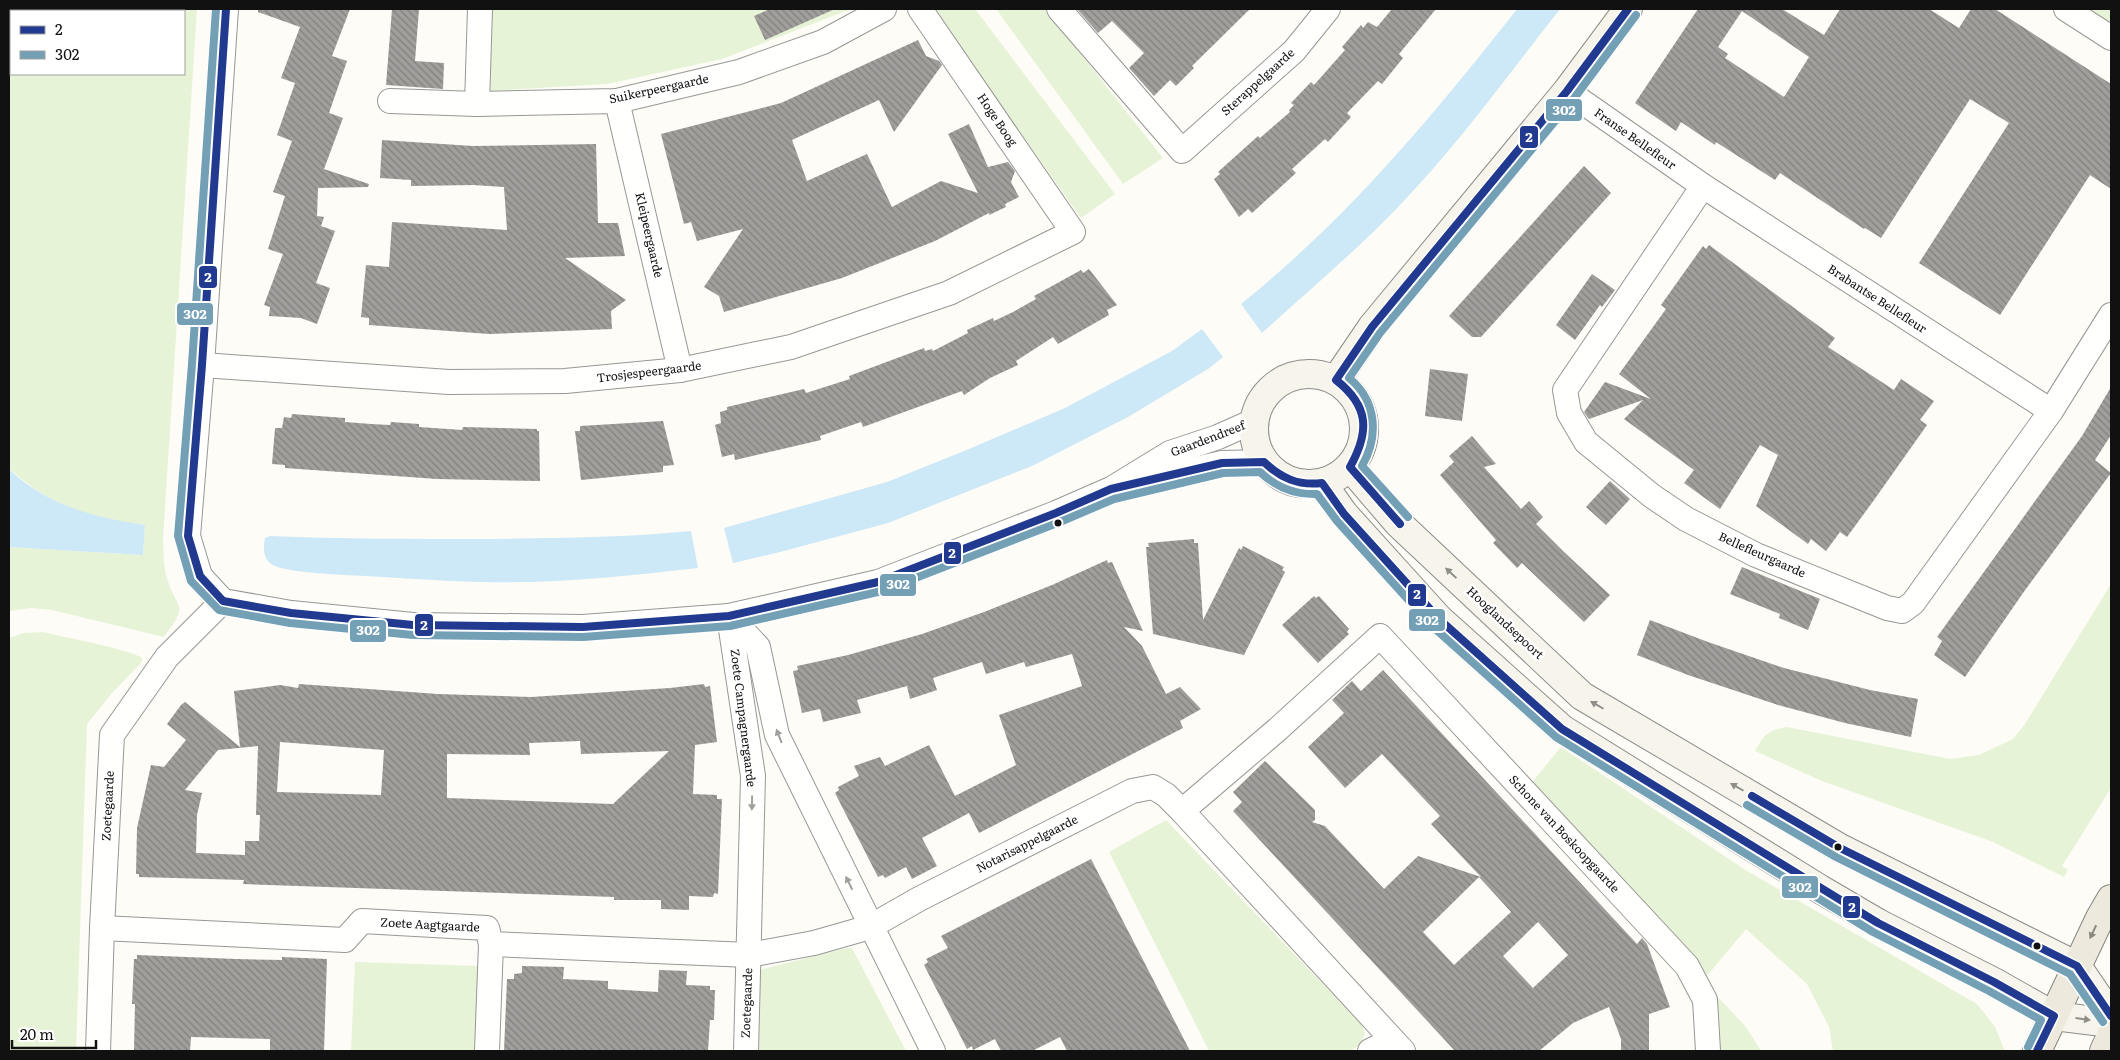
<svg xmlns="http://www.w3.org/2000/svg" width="2120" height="1060" font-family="Literata,serif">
<defs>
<pattern id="building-back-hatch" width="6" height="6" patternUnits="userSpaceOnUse" patternTransform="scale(1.25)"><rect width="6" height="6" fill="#a19f9c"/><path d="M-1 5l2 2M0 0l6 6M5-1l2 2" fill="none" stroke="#82807e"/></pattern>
</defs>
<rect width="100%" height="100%" fill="#fdfcf7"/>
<g fill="#e7f3d7" fill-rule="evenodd">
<path d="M9 9H197L163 539C164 551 163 566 167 578 177 612 190 602 164 637L52 610 31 608 9 611V547L143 555 145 525C134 523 122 523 111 520 73 512 37 495 9 468ZM11 11H184V74H11Z"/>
<polygon points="487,9 851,9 722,59 607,84 487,91"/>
<polygon points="932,9 975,9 1115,194 1081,218"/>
<polygon points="996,9 1045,9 1163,158 1123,184"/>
<polygon points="2082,9 2111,9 2111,27"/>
<path d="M2111 584V788L2062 866 2068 870 2064 877 1993 842 1822 781 1755 751C1764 735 1768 730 1787 727L1950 759 1979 755 2013 739 2025 724Z"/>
<path d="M43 632C59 636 133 650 142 658L141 663 112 693 87 724 76 1051H9V638L24 633Z"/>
<polygon points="1561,747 1747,871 1977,1004 1995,1027 2005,1051 1833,1051 1829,1027 1807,984 1746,929 1706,977 1528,787"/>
<polygon points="1166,820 1362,1025 1365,1034 1359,1046 1349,1051 1209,1051 1109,852"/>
<polygon points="847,948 852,948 906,1051 750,1051 759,970"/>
<polygon points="355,962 479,966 475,1051 351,1051"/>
<polygon points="1712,991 1746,1027 1761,1051 1713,1051"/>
</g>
<g fill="#cde8f7">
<path d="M1517 9H1560C1508 75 1458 145 1399 206 1356 251 1308 291 1262 333L1241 304C1348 218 1433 116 1517 9Z"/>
<polygon points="1202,329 1223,357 1208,369 1128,417 1032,466 888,523 780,552 733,563 724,528 887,482 969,449 1065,408 1172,351"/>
<path d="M9 469C46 505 95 518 145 525L143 555 9 547Z"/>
<path d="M691 531 698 568C627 576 554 584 481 582 436 581 390 577 344 575 331 574 278 572 270 563 263 557 263 547 265 538L270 536C341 539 412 539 482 539 552 538 621 538 691 531Z"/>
</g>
<g fill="url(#building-back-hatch)" fill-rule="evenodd">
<polygon points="258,9 350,9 332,56 347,61 329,113 343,118 324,169 369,184 368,187 318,188 317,216 324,217 321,226 335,231 316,283 330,288 317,324 301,318 269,316 270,307 264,305 283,254 268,249 285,196 273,192 292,141 277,135 295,83 281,78 300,27 258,12"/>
<polygon points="392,9 419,9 415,61 444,63 443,89 386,85"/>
<polygon points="770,9 835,9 765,40 754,16"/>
<polygon points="1077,9 1250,9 1192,66 1194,68 1176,86 1170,80 1154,96 1129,68 1144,53 1112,21 1098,33"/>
<polygon points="1392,9 1436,9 1399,54 1403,58 1382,84 1378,81 1347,113 1351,117 1328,142 1325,139 1292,169 1296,173 1252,213 1248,209 1239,217 1214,179 1220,174 1218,172 1258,136 1260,138 1290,112 1289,110 1294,105 1291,103 1311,82 1314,85 1345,50 1342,47 1361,25 1363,28 1368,22 1377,27"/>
<path d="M1698 9H1782L1824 35 1840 9H1929L1959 28 1971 9H1995L2111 84V189L2090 175 2000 315 1919 263 2009 123 1970 99 1881 238 1865 228 1864 229 1780 173 1775 180 1716 142 1715 145 1681 122 1676 131 1635 103ZM1742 11 1809 57 1784 97 1725 58 1728 54 1718 47Z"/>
<polygon points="918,40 926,56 939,61 942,65 894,132 879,100 792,140 807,181 867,154 892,207 941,181 978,193 948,134 969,124 988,167 1008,162 1015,171 1011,182 1019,197 1005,204 1006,207 989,215 989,213 935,241 842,278 724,312 719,296 704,287 743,229 697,241 691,222 684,224 661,134 781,103"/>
<polygon points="382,140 473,146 596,144 598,223 618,223 625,256 565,258 626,300 611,311 612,329 489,334 369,325 369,318 361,317 366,265 389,267 392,222 507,230 504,187 473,185 411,186 411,180 380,178"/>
<polygon points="1584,166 1611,193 1481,337 1472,337 1449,316"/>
<polygon points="1709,245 1835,338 1828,347 1894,390 1901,379 1934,401 1920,420 1927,425 1874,500 1847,537 1840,532 1826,551 1811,539 1808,544 1756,506 1778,455 1760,445 1720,509 1684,483 1694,470 1624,419 1643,400 1589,419 1584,412 1605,382 1651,399 1619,374 1666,309 1661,305 1703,246 1706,249"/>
<polygon points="1089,269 1117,305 1107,310 1109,315 1058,344 1053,337 1016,361 1018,365 990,378 964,395 962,391 863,427 861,422 820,436 821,440 735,460 734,454 722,457 715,425 721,423 720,412 727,410 727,407 804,389 806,393 850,379 849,376 924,348 925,351 932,349 933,351 968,333 967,330 993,318 994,321 1013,312 1036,299 1034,296 1081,270 1083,273"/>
<polygon points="1592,274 1615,290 1602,307 1600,305 1575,340 1556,325"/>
<polygon points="1430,369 1468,374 1462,421 1425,416"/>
<polygon points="2111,387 2111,435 2095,460 2111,473 2023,593 1965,677 1934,655 1942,641 1937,637 2082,436"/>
<polygon points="292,414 345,418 345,422 371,424 390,425 391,422 419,424 419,427 462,430 463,427 537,429 537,431 539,431 540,481 437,479 285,468 285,465 272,464 275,428 282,428 284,417 291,418"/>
<polygon points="663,421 674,465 663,466 663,472 581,480 575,431 580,431 580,426"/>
<polygon points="1472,436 1496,464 1484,467 1521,509 1529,501 1543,517 1536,524 1564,552 1610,595 1584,622 1522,563 1517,568 1493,543 1496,540 1440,475 1454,462 1449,456"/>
<polygon points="1610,481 1630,499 1606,525 1586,507"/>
<polygon points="1194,539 1194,543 1198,543 1203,620 1239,548 1241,550 1243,546 1284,567 1282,570 1285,572 1244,655 1153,634 1146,547 1149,547 1148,543"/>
<polygon points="1107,560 1108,563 1112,562 1143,631 1124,627 1142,646 1166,694 1180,687 1201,709 1180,721 1183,728 979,833 969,813 922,838 937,866 912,879 906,867 885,878 883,875 878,877 835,793 839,790 838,787 859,776 854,766 880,757 885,766 929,745 955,796 1016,765 999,715 1082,686 1072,654 1026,667 1024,662 986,674 982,662 933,678 937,690 910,699 907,686 857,700 861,713 823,722 820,709 802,713 793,671 798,670 797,666 848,655 922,634 984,612 1052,585"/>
<polygon points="1742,567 1820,599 1808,630 1779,618 1780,614 1730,594"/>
<polygon points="1314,596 1316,598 1319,596 1349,629 1347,632 1349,634 1318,663 1282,625"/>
<polygon points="1650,620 1708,642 1784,668 1870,690 1918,699 1911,737 1845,723 1778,705 1688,675 1637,655"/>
<path d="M1383 670 1637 944 1642 938 1647 944 1670 1007 1649 1014V1051H1621V1039L1609 1007 1573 1023 1539 1051H1455L1233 811 1242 802 1233 792 1265 761 1315 810V820L1312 822 1325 826 1384 889 1418 856 1481 877 1431 824 1440 816 1382 754 1345 788 1308 747 1344 713 1332 700 1352 681 1361 691ZM1479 877 1511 912 1454 965 1423 932ZM1538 922 1568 955 1533 988 1503 956Z"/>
<path d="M299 684 438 694 531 697 670 688 704 684 705 687 710 686 717 742 695 745 693 794 717 795V799H722L718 894 714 893 713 897 689 896V910L661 909V900H614V897L243 884 244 880 139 877V874H136L137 828 151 765 164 767 186 740 167 724 181 705 185 702 240 747 234 691 280 685 298 688ZM580 741 581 754 669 751 613 804 447 798V754L530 755 529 743ZM280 742 384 750 381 795 277 792ZM258 746 256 815H260L259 841H245V855L196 853 197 815 202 793 185 790 218 750Z"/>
<polygon points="1091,859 1190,1051 1067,1051 1060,1037 1032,1051 1001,1051 995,1039 973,1050 972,1046 967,1049 924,965 928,962 926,959 948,948 941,936"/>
<polygon points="137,955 236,959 282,960 282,957 327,959 324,1051 270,1051 270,1039 191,1037 190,1051 134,1051 135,1004 132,1004 134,959 137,959"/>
<polygon points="522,966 564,967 563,979 608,981 608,989 658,992 659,970 687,971 686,985 710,986 710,990 715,990 714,1020 710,1020 708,1051 504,1051 507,979 514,979 514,974 522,973"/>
</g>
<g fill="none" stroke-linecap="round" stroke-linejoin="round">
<defs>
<g id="street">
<polyline points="1059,9 1182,151 1294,51 1328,9"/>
<polyline points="2066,9 2111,38"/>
<polyline points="1567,91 1703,186 2051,411"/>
<polyline points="390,101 477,104 617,101 739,72 823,42 884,9"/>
<polyline points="617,101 680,370"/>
<polyline points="477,104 480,9"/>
<polyline points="1703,186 1565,390 1569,413 1586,442 1652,496 1686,519 1756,555 1887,608 1902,611 1913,603 2051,411 2111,315"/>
<polyline points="202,365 449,382 565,381 680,370 791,347 949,293 1073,232 920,9"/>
<polyline points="1132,484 1222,463 1264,462"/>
<polyline points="223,601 291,613 413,625 583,627 729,616 878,582 1056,513 1111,489 1170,453 1218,437 1254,421"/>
<polyline points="223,601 200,576 188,536 202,365 226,9"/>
<polyline points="729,616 758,647 777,735 933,1051"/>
<polyline points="729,616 753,776 746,1051"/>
<polyline points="1182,811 1278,729 1380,636 1687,966 1705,1000 1708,1051"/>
<polyline points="102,928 345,940 362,921 487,928 491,944 749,955 814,943 870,927 919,899 1132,791 1153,787 1166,795 1182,811 1403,1051"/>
<polyline points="98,1051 102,928 112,735 167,657 223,601"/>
<polyline points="487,1051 491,944"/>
<polyline points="1370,1051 1392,1040"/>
</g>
<g id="secondary">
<circle cx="1309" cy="429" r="55"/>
<polyline points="1336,380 1372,327 1567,91 1628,9"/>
<polyline points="1350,467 1398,523 1582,696 1840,848 2077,966 2111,1016"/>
<polyline points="1322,483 1344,514 1439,619 1562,729 1820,889 1878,923 1994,982 2054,1016 2111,1023"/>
</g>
<g id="primary">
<polyline points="2037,1051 2100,918 2111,899"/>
<polyline points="2104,1051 2111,1036"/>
</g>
</defs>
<use href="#street" stroke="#979795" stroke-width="26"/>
<use href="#secondary" stroke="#8e8d8b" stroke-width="30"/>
<use href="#primary" stroke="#858482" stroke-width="30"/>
<use href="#street" stroke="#fffffe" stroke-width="24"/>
<use href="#secondary" stroke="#f6f4eb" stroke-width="28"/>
<use href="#primary" stroke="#ede9dc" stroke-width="28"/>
<defs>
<g id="bus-1">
<path d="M226 9 202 365 188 536 200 576 223 601 291 613 413 625 583 627 729 616 878 582 1056 513 1111 489 1222 463 1264 462C1281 478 1298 486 1322 483L1344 514 1439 619 1562 729 1878 923 1994 982 2054 1016 2037 1051"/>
<path d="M1400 524 1350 467C1370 431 1369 406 1336 380L1372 327 1567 91 1628 9"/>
<polyline points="1752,796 1840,848 2077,966 2111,1016"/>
</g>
<g id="bus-2">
<path d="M216 9 192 364 178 536 191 581 219 610 290 623 413 635 583 637 730 626 882 591 1060 522 1114 499 1223 473 1260 472C1276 487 1295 495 1317 494L1337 521 1432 626 1556 737 1873 932 1989 991 2041 1020 2028 1047"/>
<path d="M1408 517 1362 466C1379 436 1377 401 1349 378L1380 333 1575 97 1636 15"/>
<polyline points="1747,805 1836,857 2070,974 2103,1022"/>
</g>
</defs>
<use href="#bus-1" stroke="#fff" stroke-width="11"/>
<use href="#bus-2" stroke="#fff" stroke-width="11"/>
<use href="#bus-1" stroke="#213a8f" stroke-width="8"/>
<use href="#bus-2" stroke="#74a0b6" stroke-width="8"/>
</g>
<defs><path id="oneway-solid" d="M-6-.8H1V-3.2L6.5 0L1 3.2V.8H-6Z" transform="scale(1.25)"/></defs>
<g fill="#8f8e89">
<use href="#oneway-solid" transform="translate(1451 573) rotate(-137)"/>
<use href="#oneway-solid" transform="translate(1597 705) rotate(-150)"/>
<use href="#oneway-solid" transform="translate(1737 787) rotate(-150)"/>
<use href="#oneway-solid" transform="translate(2083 1019) rotate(8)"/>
</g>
<g fill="#a0a09f">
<use href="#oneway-solid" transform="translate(779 736) rotate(-111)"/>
<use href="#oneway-solid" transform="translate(752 803) rotate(91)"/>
<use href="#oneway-solid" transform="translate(849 883) rotate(-116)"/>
</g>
<use fill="#8a8881" href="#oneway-solid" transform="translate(2093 932) rotate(115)"/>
<g fill="#111" stroke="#fff" stroke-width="2">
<circle cx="1058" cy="523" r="4.5"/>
<circle cx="1838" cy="847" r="4.5"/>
<circle cx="2037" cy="946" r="4.5"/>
</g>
<g text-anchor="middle" stroke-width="5" stroke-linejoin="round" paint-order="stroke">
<g font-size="12" fill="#111" stroke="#fff">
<text transform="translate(1258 82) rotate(-42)" y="4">Sterappelgaarde</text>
<text transform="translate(659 89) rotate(-12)" y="4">Suikerpeergaarde</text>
<text transform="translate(997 120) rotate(56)" y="4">Hoge Boog</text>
<text transform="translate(1635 139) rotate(35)" y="4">Franse Bellefleur</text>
<text transform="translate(649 235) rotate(77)" y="4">Kleipeergaarde</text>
<text transform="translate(1877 299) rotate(33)" y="4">Brabantse Bellefleur</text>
<text transform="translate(649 372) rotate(-7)" y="4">Trosjespeergaarde</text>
<text transform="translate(1208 439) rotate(-21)" y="4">Gaardendreef</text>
<text transform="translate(1762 555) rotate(24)" y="4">Bellefleurgaarde</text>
<text transform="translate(1505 623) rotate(43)" y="4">Hooglandsepoort</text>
<text transform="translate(743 718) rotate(83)" y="4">Zoete Campagnergaarde</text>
<text transform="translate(108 806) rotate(-87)" y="4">Zoetegaarde</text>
<text transform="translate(1564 834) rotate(47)" y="4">Schone van Boskoopgaarde</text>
<text transform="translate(1027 844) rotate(-27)" y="4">Notarisappelgaarde</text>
<text transform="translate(430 925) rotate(3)" y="4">Zoete Aagtgaarde</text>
<text transform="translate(747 1003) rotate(-88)" y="4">Zoetegaarde</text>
</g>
</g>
<g stroke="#fff" stroke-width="2">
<rect x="1545" y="98" width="38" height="24" rx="5" fill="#74a0b6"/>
<rect x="1519" y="125" width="20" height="24" rx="5" fill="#213a8f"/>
<rect x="198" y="265" width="20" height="24" rx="5" fill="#213a8f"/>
<rect x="176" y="302" width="38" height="24" rx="5" fill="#74a0b6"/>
<rect x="943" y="541" width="19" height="24" rx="5" fill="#213a8f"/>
<rect x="879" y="573" width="38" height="24" rx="5" fill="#74a0b6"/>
<rect x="1407" y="583" width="20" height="24" rx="5" fill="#213a8f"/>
<rect x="1408" y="608" width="38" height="24" rx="5" fill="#74a0b6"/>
<rect x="414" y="613" width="20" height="24" rx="5" fill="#213a8f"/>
<rect x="349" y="619" width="38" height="24" rx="5" fill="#74a0b6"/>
<rect x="1781" y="875" width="38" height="24" rx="5" fill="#74a0b6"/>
<rect x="1842" y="895" width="19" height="24" rx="5" fill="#213a8f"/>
</g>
<g font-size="14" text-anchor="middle" font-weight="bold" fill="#fff">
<text x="1564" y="115">302</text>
<text x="1529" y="142">2</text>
<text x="208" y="282">2</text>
<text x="195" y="319">302</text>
<text x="952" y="558">2</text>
<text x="898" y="589">302</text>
<text x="1417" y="599">2</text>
<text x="1427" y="625">302</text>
<text x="424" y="630">2</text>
<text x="368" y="635">302</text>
<text x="1800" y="892">302</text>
<text x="1852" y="912">2</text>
</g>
<rect width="2120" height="1060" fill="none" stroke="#111111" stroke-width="20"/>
<rect x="10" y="10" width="175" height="65" fill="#ffffff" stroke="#a0a0a0"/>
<rect x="20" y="26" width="25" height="8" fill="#213a8f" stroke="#a0a0a0"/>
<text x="55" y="35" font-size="15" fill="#111111">2</text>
<rect x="20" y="51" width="25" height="8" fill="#74a0b6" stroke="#a0a0a0"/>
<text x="55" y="60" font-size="15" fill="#111111">302</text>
<path d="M12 1040v8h84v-8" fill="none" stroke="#111111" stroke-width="2.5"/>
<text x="20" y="1040" font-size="15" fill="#111111" stroke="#ffffff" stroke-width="4" paint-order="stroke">20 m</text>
</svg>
